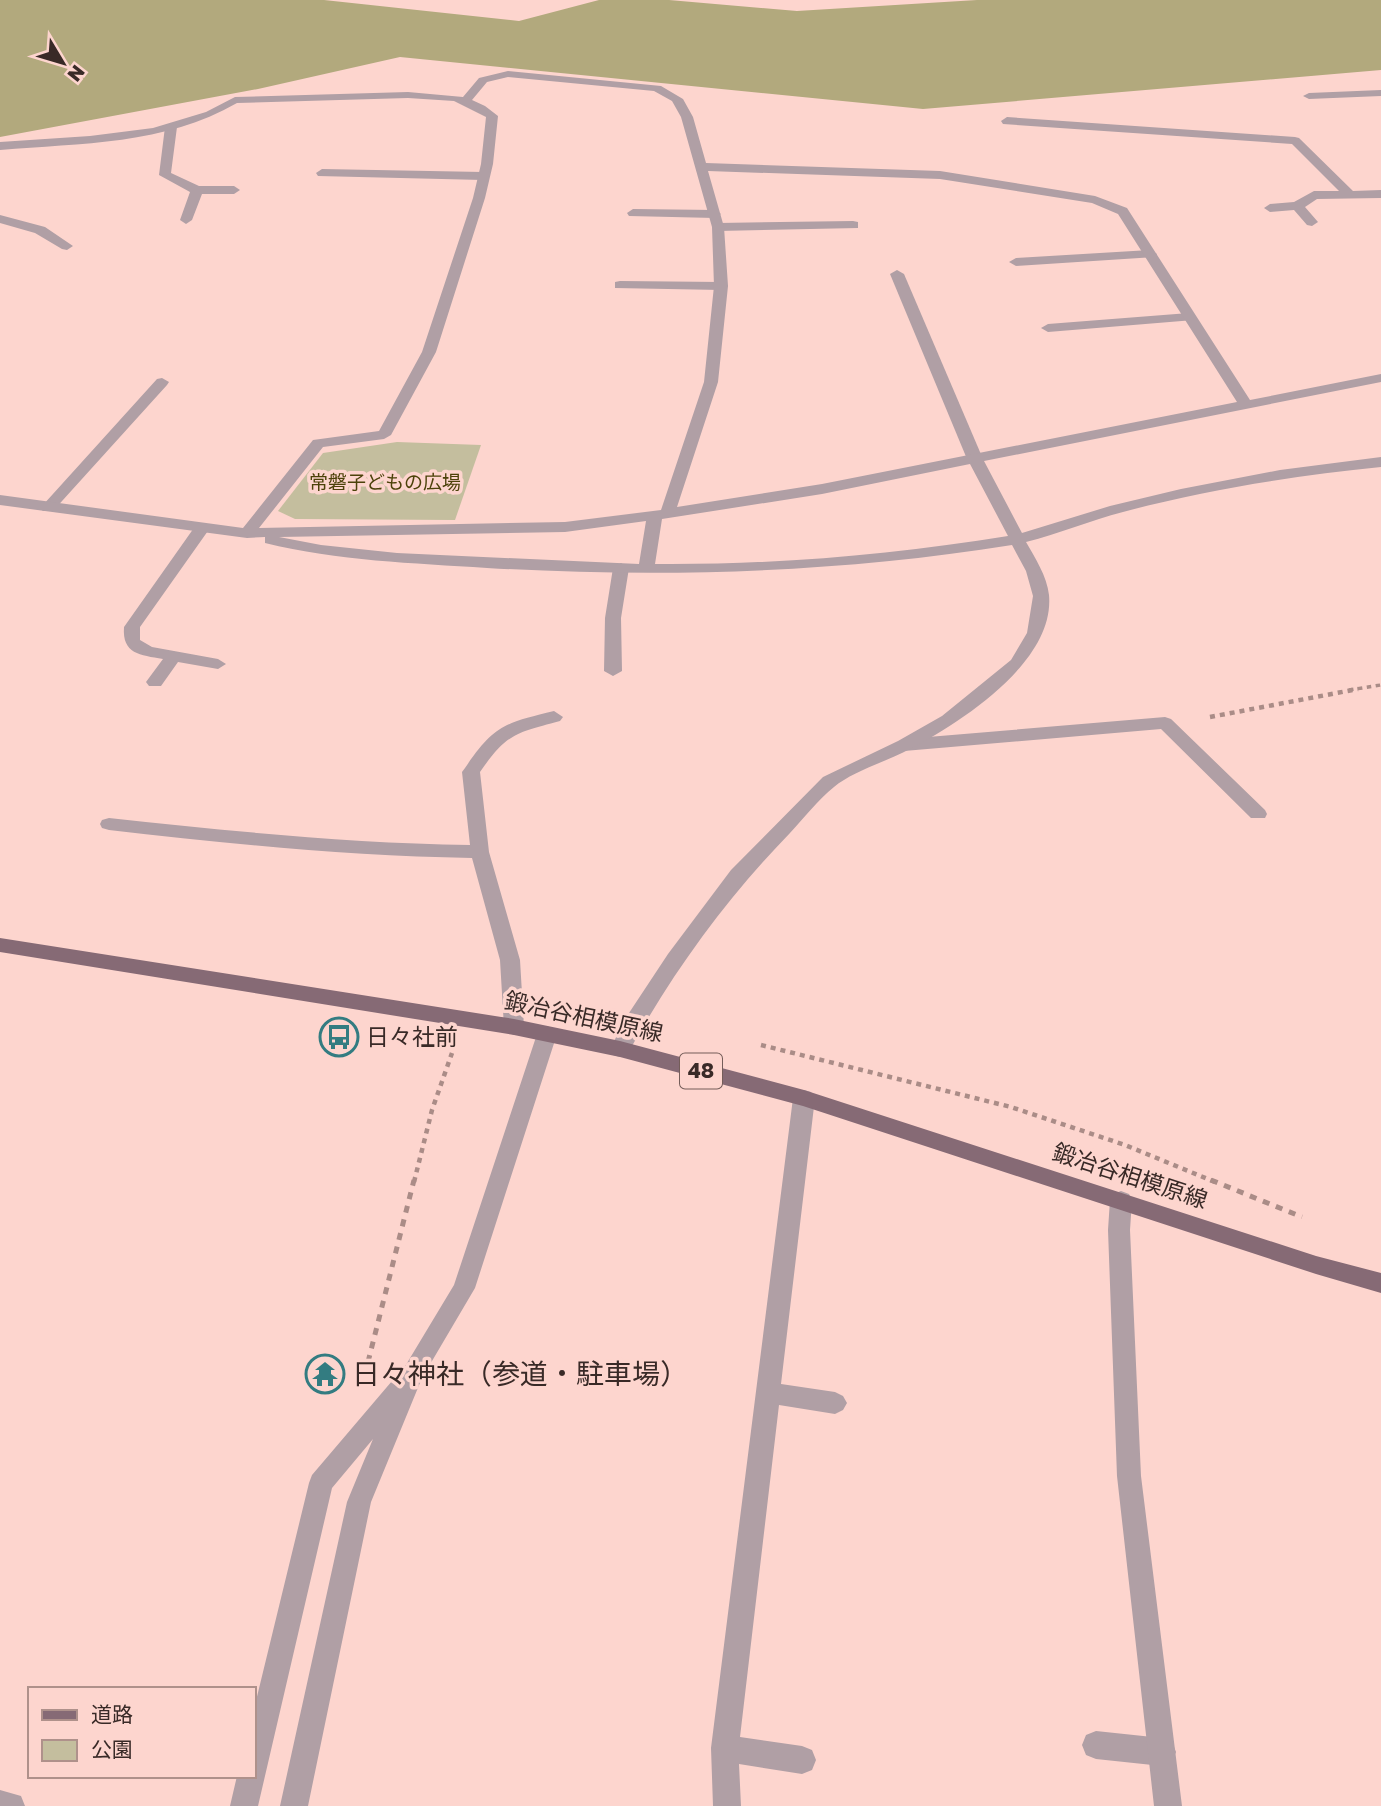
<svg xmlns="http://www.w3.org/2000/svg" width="1381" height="1806" font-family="'Golos Text','Noto Sans JP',sans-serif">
<rect width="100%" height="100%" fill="#fdd5ce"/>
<polygon fill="#c4be9e" points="397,442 481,445 455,520 295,519 278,511 323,453"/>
<polygon fill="#b2a97d" points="0,0 324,0 519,21 599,0 669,0 797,11 977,0 1381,0 1381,70 923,109 400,57 258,89 0,137"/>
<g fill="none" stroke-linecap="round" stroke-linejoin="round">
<polyline stroke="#aa8c87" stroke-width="3.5" stroke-dasharray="4.5 4.5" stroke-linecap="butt" points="1349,690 1381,685"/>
<g stroke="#aa8c87" stroke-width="4.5" stroke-dasharray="5 5" stroke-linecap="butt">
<polyline points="1210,717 1358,689"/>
<polyline points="761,1045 1011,1107 1125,1145 1215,1182"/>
<polyline points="414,1182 432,1110 452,1053"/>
</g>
<g stroke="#aa8c87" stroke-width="5" stroke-dasharray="7 7" stroke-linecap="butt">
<polyline points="1211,1180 1302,1217"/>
<polyline points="368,1362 414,1180"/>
</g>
<g fill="#b09fa5" fill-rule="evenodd">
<polygon points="1381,90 1381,96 1309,99 1303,96 1309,93"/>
<polygon points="1007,117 1295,137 1299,138 1353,191 1381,190 1381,198 1317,199 1305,207 1318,222 1312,226 1307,225 1294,210 1270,212 1264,208 1270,204 1294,202 1314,191 1339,191 1292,144 1003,124 1001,121"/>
<polygon points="171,123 177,127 171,173 199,186 234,186 240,190 234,194 202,194 192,220 186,224 180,220 190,192 159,175 165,127"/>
<polygon points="322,169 483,172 489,176 483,180 318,176 316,173"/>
<polygon points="633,209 715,210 721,214 715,218 629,216 627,213"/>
<polygon points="0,215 45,227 73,246 67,250 62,249 35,233 0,223"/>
<polygon points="853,221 858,222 858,228 718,231 712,227 718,223"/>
<polygon points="1150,250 1157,254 1155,257 1016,266 1009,262 1016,258"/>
<polygon points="897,270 904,274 983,459 980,462 975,464 967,459 890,274"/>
<polygon points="620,281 721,282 728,286 721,290 615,288 615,282"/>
<polygon points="1189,313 1196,317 1194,320 1048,332 1041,328 1048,324"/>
<polygon points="162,378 169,382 167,385 53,511 43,511 40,508 43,505 157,379"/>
<path d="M202 523 210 528 140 627V640L152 647 218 659 226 664 218 669 178 662 161 686H149L146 682 163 659C140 655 122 654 124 627L196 525Z"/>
<polygon points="621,563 629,568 621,618 622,671 613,676 604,671 605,618 613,568"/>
<path d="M554 711 563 717 560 721C516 733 507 733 480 772L489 852 520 960 524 1027 521 1032 514 1035 507 1032 504 1027 500 960 472 858C350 856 231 844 109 830L102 828 100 824 102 820 109 818C229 831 349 843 470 845L462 772 465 768C494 725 505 723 554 711Z"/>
<polygon points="1165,717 1171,719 1265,810 1267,814 1265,818 1251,818 1161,729 904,751 895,745 904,739"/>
<polygon points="804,1090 811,1092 815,1098 781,1384 835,1392 843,1396 847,1403 843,1410 835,1414 779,1405 740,1737 802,1746 812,1750 816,1760 812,1770 802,1774 739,1764 741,1806 713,1806 711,1748 793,1098 797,1092"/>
<polygon points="1096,1731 1162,1738 1172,1742 1176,1752 1172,1762 1162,1766 1096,1759 1086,1755 1082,1745 1086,1735"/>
<polygon points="0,1790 21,1796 25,1806 0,1806"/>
</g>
<g fill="#b09fa5" fill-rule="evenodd">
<path d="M508 71 661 86 683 99 693 117 706 163 940 171 1095 196 1127 208 1250 400 1381 374V382L984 461 1022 533 1110 506 1181 489 1280 470 1381 457V467C1294 476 1208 489 1123 512 1091 520 1059 534 1026 542 1035 558 1047 576 1049 595 1055 662 961 722 910 749 888 761 853 771 834 787 818 800 804 818 790 833 726 899 672 973 627 1055L620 1057 613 1055 610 1049 627 1016 668 954 731 870 823 777 898 741 942 716 1011 660 1027 633 1033 596 1026 571 1012 545C837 573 664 578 487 568 413 563 338 561 265 543V537L247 538 0 505V495L243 528 313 440 379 431 422 352 473 198 481 164 486 117 454 101 408 98 237 103C165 145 81 143 0 150V142L90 136 153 128 206 112 235 97 408 92 463 97 479 78ZM508 77 654 91 672 101 681 117 712 227 714 286 704 382 661 510 565 522 259 528 323 447 384 439 391 435 436 352 485 198 493 164 498 116 485 106 472 100 487 82ZM708 171 940 179 1092 203 1118 214 1237 402 822 484 677 507 718 382 728 286 724 227ZM970 464 1008 536C891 555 773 565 655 564L662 519 822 494ZM646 521 639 564 397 553 321 545 279 537 565 532Z"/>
<polygon points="547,1026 554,1029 557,1034 475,1288 422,1378 371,1502 308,1806 280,1806 347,1502 373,1439 332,1488 258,1806 230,1806 237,1776 254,1776 254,1709 309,1483 312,1475 392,1381 398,1378 454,1285 537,1034 540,1029"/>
<polygon points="1121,1191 1129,1194 1132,1200 1130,1230 1141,1476 1182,1806 1154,1806 1117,1476 1108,1230 1110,1200 1113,1194"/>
</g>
<polygon fill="#866a75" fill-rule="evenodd" points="0,938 514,1019 620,1041 804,1090 1316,1256 1381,1273 1381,1293 1316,1274 803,1106 620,1057 514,1035 0,952"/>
</g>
<defs>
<symbol id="bus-ring" viewBox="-11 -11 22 22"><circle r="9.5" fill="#fdd5ce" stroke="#337c81" stroke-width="1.5"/><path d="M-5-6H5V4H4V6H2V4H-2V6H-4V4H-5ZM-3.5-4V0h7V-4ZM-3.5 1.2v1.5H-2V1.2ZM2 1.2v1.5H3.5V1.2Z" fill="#337c81"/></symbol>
<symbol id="temple-ring" viewBox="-11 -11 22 22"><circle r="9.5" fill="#fdd5ce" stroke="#337c81" stroke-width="1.5"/><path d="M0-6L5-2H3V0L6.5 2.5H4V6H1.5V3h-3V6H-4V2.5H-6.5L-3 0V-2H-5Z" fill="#337c81"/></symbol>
</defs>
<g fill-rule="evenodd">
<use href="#bus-ring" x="317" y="1015" width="44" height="44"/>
<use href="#temple-ring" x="303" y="1352" width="44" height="44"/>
</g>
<g text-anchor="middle" stroke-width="7" stroke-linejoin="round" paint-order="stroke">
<g font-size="19" fill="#4c420a" stroke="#fdd5ce">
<text x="385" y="489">常磐子どもの広場</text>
</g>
<rect fill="#fdd5ce" stroke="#745d59" stroke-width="2" x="680" y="1053.5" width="42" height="35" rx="5"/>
<g font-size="21" font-weight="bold" fill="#392a27">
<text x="701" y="1078">48</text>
</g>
<g font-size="23" fill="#392a27" stroke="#fdd5ce">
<text transform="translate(584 1017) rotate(12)" y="8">鍛冶谷相模原線</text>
<text transform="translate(1130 1176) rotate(18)" y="8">鍛冶谷相模原線</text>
</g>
<g font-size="23" fill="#392a27" stroke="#fdd5ce" text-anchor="start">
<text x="366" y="1045">日々社前</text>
</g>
<g font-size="28" fill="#392a27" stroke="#fdd5ce" text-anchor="start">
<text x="352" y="1384">日々神社（参道・駐車場）</text>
</g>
</g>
<rect x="28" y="1687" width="228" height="91" fill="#fdd5ce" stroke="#af918b" stroke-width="2"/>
<rect x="42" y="1710" width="35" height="10" fill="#866a75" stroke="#af918b" stroke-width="2"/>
<text x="91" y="1722" font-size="21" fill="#392a27">道路</text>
<rect x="42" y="1740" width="35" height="21" fill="#c4be9e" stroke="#af918b" stroke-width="2"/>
<text x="91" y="1757" font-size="21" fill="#392a27">公園</text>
<g transform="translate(63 63) rotate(128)" stroke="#fdd5ce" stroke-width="5" paint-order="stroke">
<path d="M0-5L12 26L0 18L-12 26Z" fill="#392a27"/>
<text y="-10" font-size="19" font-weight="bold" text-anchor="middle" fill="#392a27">N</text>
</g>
</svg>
